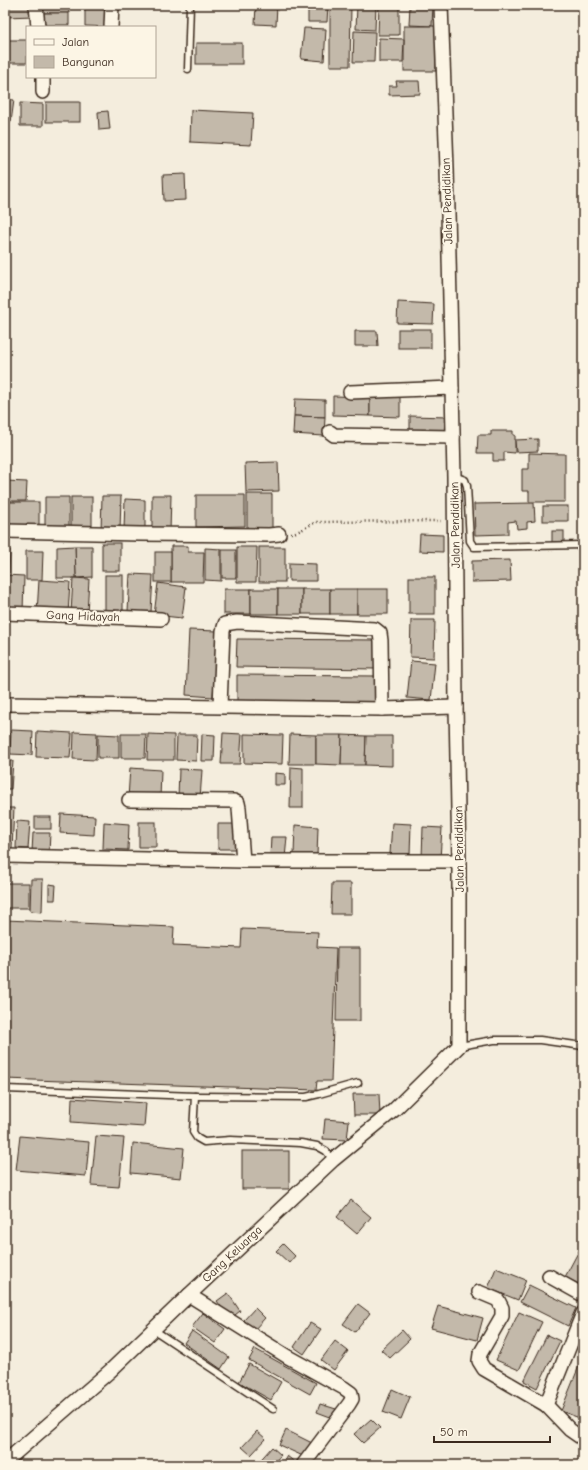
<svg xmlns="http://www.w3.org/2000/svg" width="588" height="1470" font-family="'Comic Neue',sans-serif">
<rect width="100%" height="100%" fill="#f4eddd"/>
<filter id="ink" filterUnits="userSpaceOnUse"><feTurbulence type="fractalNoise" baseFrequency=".025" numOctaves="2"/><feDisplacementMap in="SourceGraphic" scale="8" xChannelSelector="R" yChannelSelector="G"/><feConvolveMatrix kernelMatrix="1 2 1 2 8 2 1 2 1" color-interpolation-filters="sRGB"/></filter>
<g filter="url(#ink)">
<g fill="#c3b9aa" stroke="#3b2a1e">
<polygon points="6,5 33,5 33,16 6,17"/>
<polygon points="40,5 68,5 69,13 40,13"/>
<polygon points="85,5 110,5 110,27 85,26"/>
<polygon points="256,5 277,5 276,25 255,24"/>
<polygon points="308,5 328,5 327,22 308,22"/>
<polygon points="330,5 351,5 350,66 330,66"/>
<polygon points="357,5 376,5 375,30 356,29"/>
<polygon points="379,5 399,5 399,35 378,35"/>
<polygon points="410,5 433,5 432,26 409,25"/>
<rect x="40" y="13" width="29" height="12"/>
<rect x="404" y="26" width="32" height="45"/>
<polygon points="304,28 326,29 324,61 301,59"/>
<polygon points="354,31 375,32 374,62 353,62"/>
<polygon points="379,38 404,39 403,62 379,62"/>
<rect x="7" y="40" width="20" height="23"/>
<rect x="196" y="43" width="46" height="21"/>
<polygon points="396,81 419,81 420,94 389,95 389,86 397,86"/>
<polygon points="5,99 14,100 11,122 5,121"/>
<rect x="46" y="102" width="34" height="20"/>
<polygon points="20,103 43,104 43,126 20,126"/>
<polygon points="191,110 253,113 251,145 190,142"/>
<polygon points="108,111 110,129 99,130 98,112"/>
<polygon points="185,174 186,200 164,201 163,175"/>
<polygon points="398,302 434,304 433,324 397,323"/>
<rect x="398" y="329" width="33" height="19"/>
<polygon points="355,331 377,331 378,346 355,346"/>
<polygon points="333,396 370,397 370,416 333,415"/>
<polygon points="370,397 400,397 400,417 370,416"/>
<polygon points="295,399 325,400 325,417 294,416"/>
<polygon points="294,416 325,417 324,436 293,434"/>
<polygon points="410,416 448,417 448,434 410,433"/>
<polygon points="491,431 513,431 513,435 515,435 515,453 504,452 504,461 493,461 493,453 477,453 478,435 491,435"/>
<polygon points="538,439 538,451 516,452 515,440"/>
<polygon points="529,453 565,454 565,502 529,502 529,491 522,491 522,469 529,469"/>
<polygon points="278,462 279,491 246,492 245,463"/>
<polygon points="5,481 27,482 26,501 5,501"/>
<rect x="247" y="494" width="25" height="35"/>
<polygon points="152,495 171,495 170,532 152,532"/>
<polygon points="196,495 245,495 245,526 196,527"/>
<polygon points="102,496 121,496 120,531 101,531"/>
<polygon points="45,497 69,497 69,530 45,529"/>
<rect x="71" y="497" width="21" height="35"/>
<polygon points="125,499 145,500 145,530 124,530"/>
<rect x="7" y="502" width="32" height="27"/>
<polygon points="534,503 535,521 527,522 527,528 517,529 516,521 508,522 508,534 475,535 474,504"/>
<rect x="543" y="506" width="25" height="15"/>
<rect x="552" y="531" width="12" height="12"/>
<polygon points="420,534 443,535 443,552 419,551"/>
<rect x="102" y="543" width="18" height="28"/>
<polygon points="75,546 92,546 92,577 76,578"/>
<polygon points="75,546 76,578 57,578 57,547"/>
<polygon points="171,546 188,546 188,552 204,552 203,582 171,582"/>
<polygon points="237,547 257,547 256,582 237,582"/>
<rect x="259" y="547" width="26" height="35"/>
<polygon points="205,548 221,549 221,581 205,580"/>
<polygon points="5,549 10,550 9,573 5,573"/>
<rect x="222" y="550" width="14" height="28"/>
<polygon points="26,551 43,551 42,580 26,580"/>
<rect x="155" y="552" width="16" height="30"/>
<polygon points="510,560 511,581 472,582 472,561"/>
<polygon points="289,563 316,564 316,581 289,581"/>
<polygon points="130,574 153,575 151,612 128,611"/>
<polygon points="5,575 24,576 23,612 5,611"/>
<rect x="105" y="575" width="18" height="36"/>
<rect x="409" y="577" width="26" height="37"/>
<polygon points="73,578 89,579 87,613 71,613"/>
<polygon points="39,580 70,582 68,614 37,613"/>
<polygon points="158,583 186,587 182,618 154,615"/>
<rect x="224" y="589" width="27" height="25"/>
<rect x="251" y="589" width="27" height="25"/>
<rect x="278" y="589" width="24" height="25"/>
<rect x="302" y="589" width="28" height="25"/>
<rect x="330" y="589" width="27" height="25"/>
<rect x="357" y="589" width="31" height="25"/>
<polygon points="411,620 435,620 434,658 410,657"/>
<polygon points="189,630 217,631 213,697 186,695"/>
<polygon points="237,639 377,640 377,669 236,667"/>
<polygon points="411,661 435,663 431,700 407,698"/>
<polygon points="237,675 377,676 377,707 237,705"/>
<polygon points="11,730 33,731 32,755 10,754"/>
<polygon points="37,731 72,733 70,758 36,757"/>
<polygon points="5,732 8,732 7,754 5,754"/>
<polygon points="74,732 97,733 96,760 73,759"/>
<polygon points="223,733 242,734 240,764 221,764"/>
<polygon points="98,734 119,735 119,758 98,758"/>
<polygon points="121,734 146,734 145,758 121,758"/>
<polygon points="148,734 174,735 174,760 147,760"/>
<polygon points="202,734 215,735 214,761 201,761"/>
<polygon points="244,734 283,735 282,764 244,763"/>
<polygon points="290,734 316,735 316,764 289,764"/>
<polygon points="177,735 197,735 196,761 176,760"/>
<polygon points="316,735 342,735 341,765 316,764"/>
<polygon points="342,735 366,736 365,765 341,765"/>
<polygon points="366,736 392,736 392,766 365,765"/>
<polygon points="5,761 13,761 11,789 5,789"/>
<polygon points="291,767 303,768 303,808 290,808"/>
<polygon points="130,768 161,770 160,799 128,798"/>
<polygon points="179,769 202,770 200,799 178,798"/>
<polygon points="275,773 285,774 285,785 275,785"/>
<polygon points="5,808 14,808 12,849 5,848"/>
<polygon points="61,814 95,816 94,835 60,833"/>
<rect x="35" y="817" width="16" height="12"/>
<polygon points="17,821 30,822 28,849 16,848"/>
<polygon points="104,822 129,824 128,850 103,849"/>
<rect x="139" y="822" width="17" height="25"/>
<polygon points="392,823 411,824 410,855 390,854"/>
<rect x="218" y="824" width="21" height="25"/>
<polygon points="295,825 318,827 317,856 294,855"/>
<polygon points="423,827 442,828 440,859 422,858"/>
<polygon points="33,833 50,833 49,853 32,852"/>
<polygon points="271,837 287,837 285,858 270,857"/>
<polygon points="31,879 43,879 42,912 30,911"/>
<rect x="6" y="883" width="23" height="25"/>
<polygon points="332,883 351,883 351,914 331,914"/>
<polygon points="49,884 56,885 55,900 49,900"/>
<polygon points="5,920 174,927 173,945 241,948 242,929 318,932 317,947 336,948 331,1081 317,1081 316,1090 5,1079"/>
<polygon points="337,948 360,948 360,1021 336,1021"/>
<polygon points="353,1094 379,1094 380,1115 354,1115"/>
<polygon points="72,1098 146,1103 144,1127 71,1122"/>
<polygon points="325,1119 349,1121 347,1140 323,1139"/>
<polygon points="20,1136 89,1142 86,1176 16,1170"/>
<polygon points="96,1136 124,1138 119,1187 91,1185"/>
<polygon points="133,1143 184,1148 181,1178 131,1173"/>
<rect x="242" y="1151" width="47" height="38"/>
<polygon points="351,1200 371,1217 357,1234 337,1217"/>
<polygon points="583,1243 583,1276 579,1284 565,1277"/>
<polygon points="283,1244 295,1256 289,1263 276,1251"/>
<polygon points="496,1268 526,1280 518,1300 488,1288"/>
<polygon points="529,1285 576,1308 568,1326 520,1302"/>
<polygon points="228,1293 240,1311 230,1319 217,1301"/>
<polygon points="358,1304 370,1313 355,1332 343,1324"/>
<polygon points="438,1306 483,1318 477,1340 431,1328"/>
<polygon points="255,1308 265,1318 254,1330 244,1320"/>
<polygon points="519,1312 542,1322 519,1370 496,1360"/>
<polygon points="203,1313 225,1329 215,1343 192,1327"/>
<polygon points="310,1323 321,1329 304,1354 294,1347"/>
<polygon points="402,1330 410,1339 390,1358 381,1350"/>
<polygon points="192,1331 229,1357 221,1369 184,1343"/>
<polygon points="547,1335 560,1341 537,1388 524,1381"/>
<polygon points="335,1341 348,1351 334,1370 321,1360"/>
<polygon points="255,1349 316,1383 310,1394 249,1360"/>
<polygon points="583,1356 583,1417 582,1419 561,1411"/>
<polygon points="249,1364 281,1382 271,1400 239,1382"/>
<polygon points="392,1389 410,1397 401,1419 383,1412"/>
<polygon points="320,1404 336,1409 333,1418 317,1412"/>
<polygon points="371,1419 380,1428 363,1443 354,1434"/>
<polygon points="286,1430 312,1443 305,1457 279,1445"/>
<polygon points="257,1431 266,1439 251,1455 242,1447"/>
<polygon points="272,1447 281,1455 272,1465 256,1465"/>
<polygon points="287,1456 296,1463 294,1465 281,1465"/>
</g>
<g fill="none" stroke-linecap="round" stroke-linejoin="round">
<defs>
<g id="service">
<polyline points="188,69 190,5"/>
<polyline points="454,476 465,480 467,486 470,541 474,547 583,545"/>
<polyline points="459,1046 494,1040 540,1040 583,1046"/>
<polyline points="5,1089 195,1096 193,1132 197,1138 204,1142 230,1140 301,1143 317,1146 326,1151 333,1160"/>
<polyline points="195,1096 306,1097 319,1094 358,1083"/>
<polyline points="154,1330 273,1409"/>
</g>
<g id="minor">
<polyline points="36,5 38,27"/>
<polyline points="111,27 112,5"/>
<polyline points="43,92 43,77"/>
<polyline points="350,392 452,388"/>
<polyline points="330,432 334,435 453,437"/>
<polyline points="5,531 140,534 269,535 279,534"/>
<polyline points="5,613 161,619"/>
<polyline points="5,704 382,709 456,707"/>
<polyline points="220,706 223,631 225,624 237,622 375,629 380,633 381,641 382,709"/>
<polyline points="129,800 234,801 238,803 239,808 243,861"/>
<polyline points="5,856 243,861 459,861"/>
<polyline points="549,1276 583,1295"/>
<polyline points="479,1292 498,1300 502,1308 502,1316 480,1354 479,1361 484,1369 546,1405 570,1430 583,1439"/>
<polyline points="189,1295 288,1357 344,1388 351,1393 352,1399 349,1404 303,1465"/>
<polyline points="546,1405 583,1313"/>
<polyline points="5,1462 110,1371 189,1295 333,1160 394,1110 459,1046 459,861 456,707 454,476 447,168 441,5"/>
</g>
</defs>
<use href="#service" stroke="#3b2a1e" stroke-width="9"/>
<use href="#minor" stroke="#3b2a1e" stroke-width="16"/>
<path stroke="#3b2a1e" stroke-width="2.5" stroke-dasharray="1 3" stroke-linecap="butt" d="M291 533C301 532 308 525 317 522L441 521"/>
<use href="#service" stroke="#fcf5e5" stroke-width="6"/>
<use href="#minor" stroke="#fcf5e5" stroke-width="13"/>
</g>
</g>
<g text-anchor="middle" stroke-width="4" stroke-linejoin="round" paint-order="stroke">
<g font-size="12" fill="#3b2a1e" stroke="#fcf5e5">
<text transform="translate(447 201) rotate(-92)" y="4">Jalan Pendidikan</text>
<text transform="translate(455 525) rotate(-91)" y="4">Jalan Pendidikan</text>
<text transform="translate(83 616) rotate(2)" y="4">Gang Hidayah</text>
<text transform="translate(459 849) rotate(-91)" y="4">Jalan Pendidikan</text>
<text transform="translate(232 1254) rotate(-43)" y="4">Gang Keluarga</text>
</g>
</g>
<rect width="588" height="1470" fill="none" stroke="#fcf5e5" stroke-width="20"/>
<rect x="10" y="10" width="568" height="1450" fill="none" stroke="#3b2a1e" stroke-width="1.5" filter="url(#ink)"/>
<rect x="26" y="26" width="130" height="52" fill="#fcf5e5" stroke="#afa495"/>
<rect x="34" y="39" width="20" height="6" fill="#fcf5e5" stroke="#afa495"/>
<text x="62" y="46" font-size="12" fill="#3b2a1e">Jalan</text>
<rect x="34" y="56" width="20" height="12" fill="#c3b9aa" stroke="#afa495"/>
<text x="62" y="66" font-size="12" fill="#3b2a1e">Bangunan</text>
<path d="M434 1436v6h116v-6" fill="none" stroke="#3b2a1e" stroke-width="2"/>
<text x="440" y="1436" font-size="12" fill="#3b2a1e" stroke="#fcf5e5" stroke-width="3" paint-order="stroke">50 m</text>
</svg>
